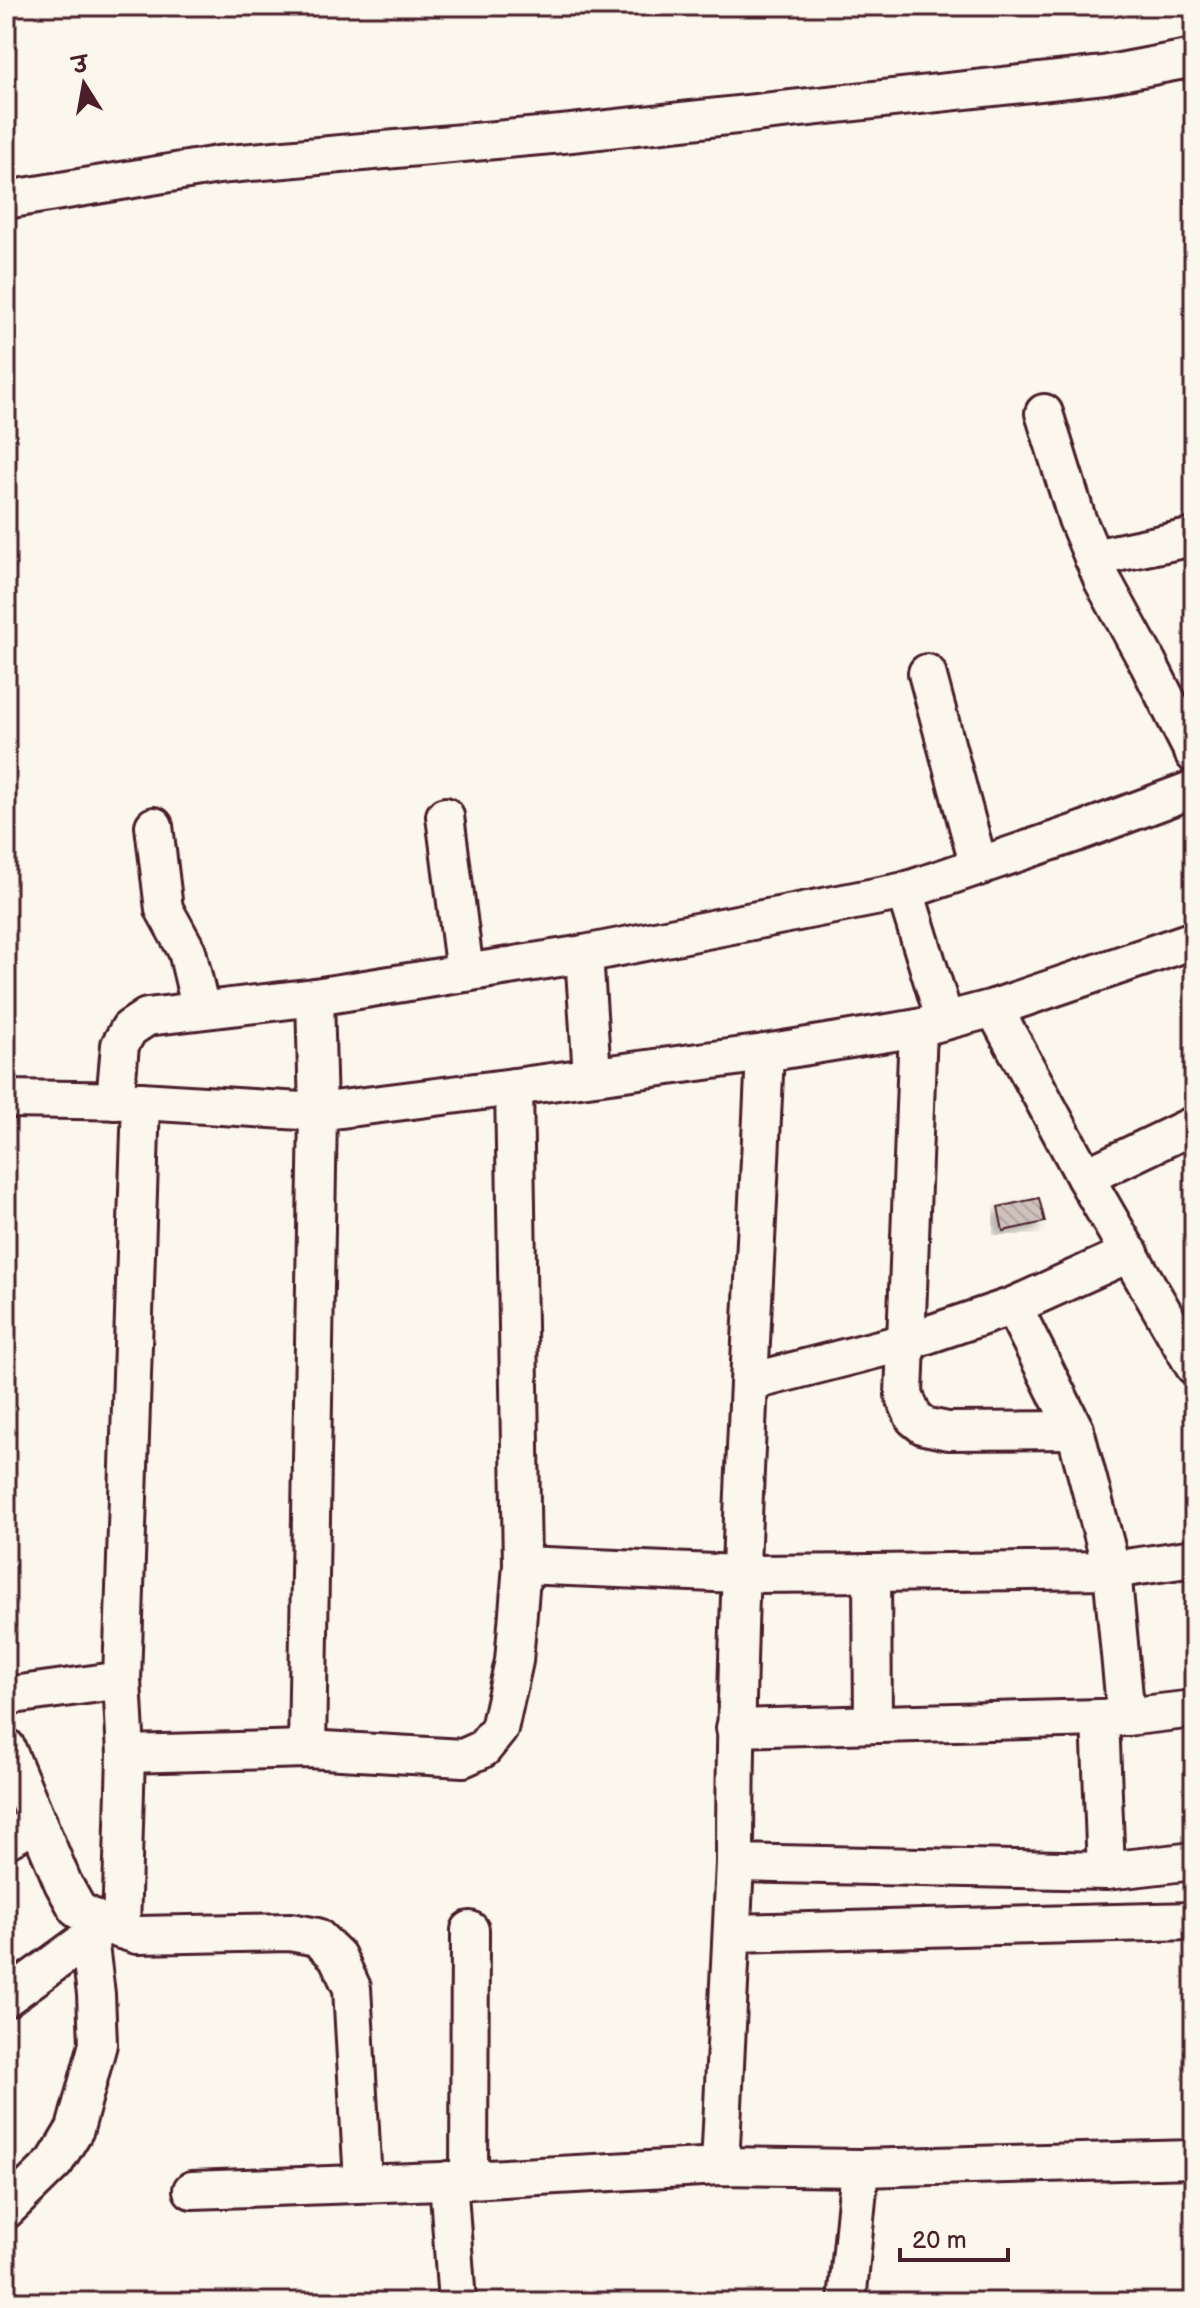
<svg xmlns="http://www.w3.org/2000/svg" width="1200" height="2308" font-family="'Balsamiq Sans','Playpen Sans Deva',sans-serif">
<defs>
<pattern id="building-back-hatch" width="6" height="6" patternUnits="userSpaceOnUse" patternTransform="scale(2)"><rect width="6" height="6" fill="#cfc2bc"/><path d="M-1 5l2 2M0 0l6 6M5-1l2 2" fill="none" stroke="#b3a6a2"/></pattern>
<filter id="shadow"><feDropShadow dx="-7" dy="7" stdDeviation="4" flood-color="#0004"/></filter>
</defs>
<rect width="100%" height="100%" fill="#fbf7ec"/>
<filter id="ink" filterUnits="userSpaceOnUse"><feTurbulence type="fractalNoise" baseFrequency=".0125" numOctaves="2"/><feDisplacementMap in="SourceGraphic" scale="16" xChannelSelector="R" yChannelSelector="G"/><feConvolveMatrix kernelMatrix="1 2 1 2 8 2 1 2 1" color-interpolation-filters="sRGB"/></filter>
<g filter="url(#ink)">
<polygon fill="url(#building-back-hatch)" stroke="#4a1f2b" stroke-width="2" filter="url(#shadow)" points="1039,1198 1045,1222 1003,1231 998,1207"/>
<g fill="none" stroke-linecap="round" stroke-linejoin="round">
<defs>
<g id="minor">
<polyline points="6,200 218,165 562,134 1104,75 1194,58"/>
<polyline points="1044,413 1077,519 1103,581 1148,663 1194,754"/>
<polyline points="1093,558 1194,537"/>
<polyline points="927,673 979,867"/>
<polyline points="445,816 465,973"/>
<polyline points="154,826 164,909 187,951 201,1010"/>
<polyline points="905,891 945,1021"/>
<polyline points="584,954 592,1075"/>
<polyline points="994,1008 1085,1177 1194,1366"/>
<polyline points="918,1028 906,1342 1013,1306 1130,1253"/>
<path d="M765 1053C753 1323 735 1593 735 1863L1106 1871 1194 1861"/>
<polyline points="6,1099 141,1101 318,1112 514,1087 765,1053 918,1028 994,1008 1194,940"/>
<polyline points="115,1101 120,1045 129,1029 147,1017 315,997 584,954 905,891 1076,833 1194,789"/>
<polyline points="1085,1177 1194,1125"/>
<polyline points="1013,1306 1075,1430 1112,1570 1126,1717 1100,1718 1106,1871"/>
<polyline points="750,1382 906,1342 904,1395 914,1418 924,1426 948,1431 1075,1430"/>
<polyline points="522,1565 739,1574 872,1573 1112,1570 1194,1558"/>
<polyline points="872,1573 873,1724"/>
<polyline points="6,1696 122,1680"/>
<polyline points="1126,1717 1194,1709"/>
<polyline points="735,1728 1100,1718"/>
<polyline points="6,1747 63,1883 78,1910 106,1925 137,1935 290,1932 317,1937 337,1956 352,1988 363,2182"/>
<polyline points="307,1749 318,1112 315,997"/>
<polyline points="126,1754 307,1749 463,1758 483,1749 499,1729 514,1661 522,1565 514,1087"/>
<polyline points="6,1840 38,1822"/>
<polyline points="121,1930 126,1754 122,1680 141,1101"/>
<polyline points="732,1933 1194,1921"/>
<polyline points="6,1998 105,1926"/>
<polyline points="720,2166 735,1863"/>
<polyline points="448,2180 457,2302"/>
<polyline points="469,2180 470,1930"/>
<polyline points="192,2190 469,2180 720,2166 860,2168 1194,2159"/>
<polyline points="6,2210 55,2162 75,2129 98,2044 96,1994 89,1938"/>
<polyline points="847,2302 860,2168"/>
</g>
</defs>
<use href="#minor" stroke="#4a1f2b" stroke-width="42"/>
<use href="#minor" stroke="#fbf7ec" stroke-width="36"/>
</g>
</g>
<rect width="1200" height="2308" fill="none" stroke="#fbf7ec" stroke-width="32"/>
<rect x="16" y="16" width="1168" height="2276" fill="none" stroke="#4a1f2b" stroke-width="3" filter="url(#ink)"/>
<g transform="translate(84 84) rotate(349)" stroke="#fbf7ec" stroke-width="6" paint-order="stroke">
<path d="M0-6L14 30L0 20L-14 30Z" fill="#4a1f2b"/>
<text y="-12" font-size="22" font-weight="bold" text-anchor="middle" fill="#4a1f2b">उ</text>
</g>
<path d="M900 2248v12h108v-12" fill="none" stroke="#4a1f2b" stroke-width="4"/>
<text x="912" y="2248" font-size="24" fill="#4a1f2b" stroke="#fbf7ec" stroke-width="6" paint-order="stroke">20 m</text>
</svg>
